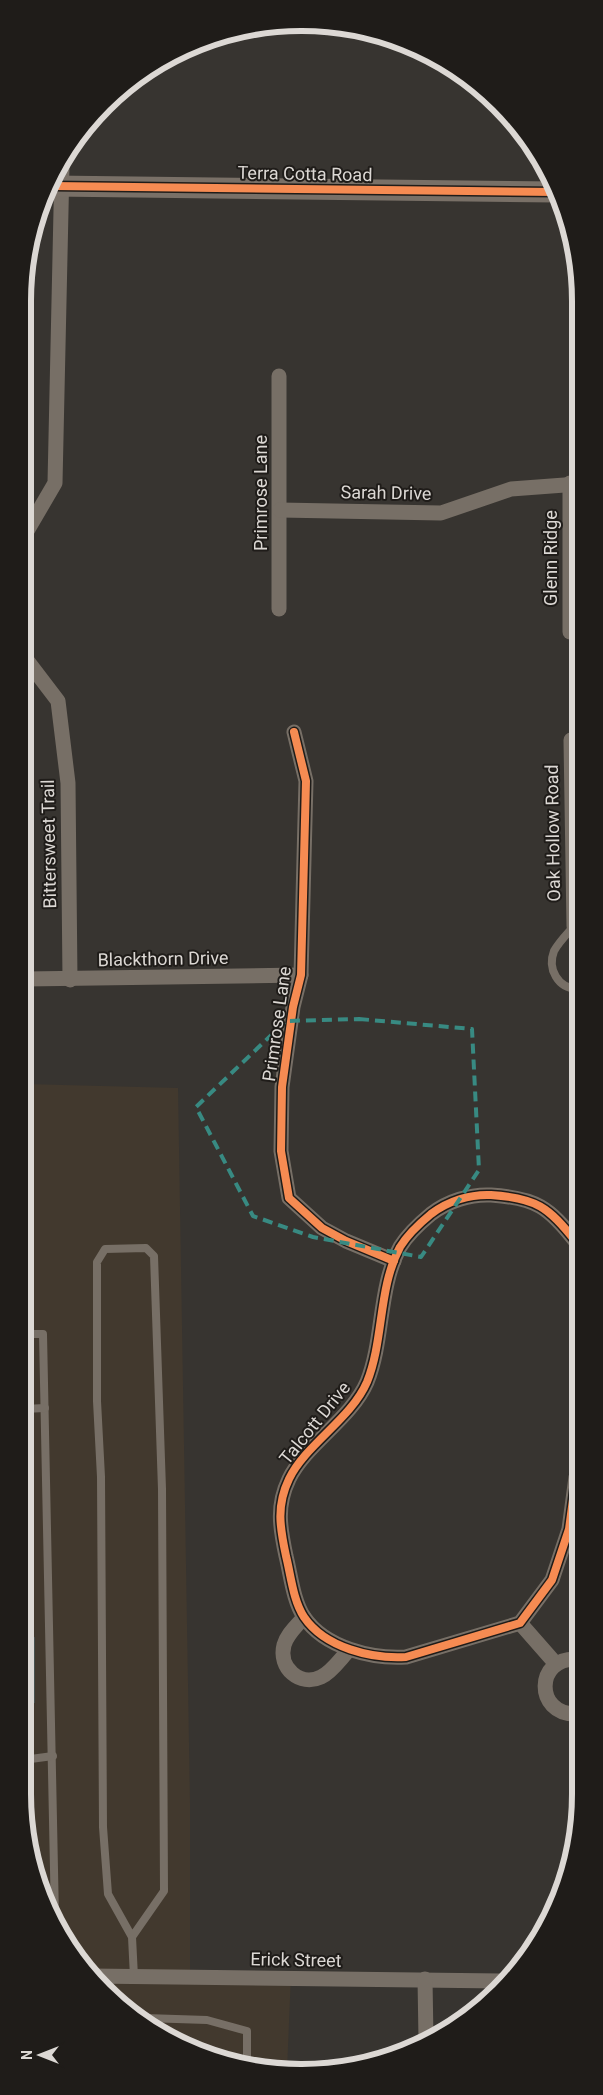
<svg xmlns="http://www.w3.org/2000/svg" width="603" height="2095" font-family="Roboto,sans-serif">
<rect width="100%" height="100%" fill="#373430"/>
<polygon fill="#42392e" points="25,1084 178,1088 190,1803 190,1973 291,1974 287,2071 283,2072 178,2044 92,1978 44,1900 23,1793"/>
<polygon fill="#48514e" points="24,1485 25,1485 27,1638 35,1637 35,1703 23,1705"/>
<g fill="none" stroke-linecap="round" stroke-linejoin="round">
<g stroke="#776f66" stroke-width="8">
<path d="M574 926C567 934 559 942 554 951 547 969 558 988 577 989"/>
<polyline points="24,1334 43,1334 55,1918"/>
<polyline points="24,1409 45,1408"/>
<polyline points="23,1760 53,1756"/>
<polyline points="132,1937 164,1891 162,1489 154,1256 146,1248 105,1249 97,1262 97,1401 101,1477 103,1827 108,1894 132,1937 134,1977"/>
<polyline points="145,2018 207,2020 247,2031 247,2062"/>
</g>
<g stroke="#776f66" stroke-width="15">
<polyline points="279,376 279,609"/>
<polyline points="570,483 570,632"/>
<polyline points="280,510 441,513 511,489 578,484"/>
<polyline points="27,531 55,483 62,165"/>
<polyline points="26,659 58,701 68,783 70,980"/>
<polyline points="294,732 306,781 301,975 293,1007 282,1087 281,1151 289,1198 322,1228 346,1241 394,1261"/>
<polyline points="571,740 574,926 577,928"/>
<polyline points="25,979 301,975"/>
<path d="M576 1477 569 1529 552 1580 520 1623 406 1657C372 1659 325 1648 304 1617 293 1600 291 1576 286 1556 280 1528 276 1506 289 1479 306 1444 351 1419 367 1382 384 1340 378 1288 400 1247 408 1234 420 1223 431 1214 448 1201 470 1194 491 1195 536 1198 549 1207 576 1242"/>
<path d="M304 1617C297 1626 287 1634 284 1645 278 1668 300 1687 321 1677 332 1672 341 1658 349 1650"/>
<polyline points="520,1623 556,1664"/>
<path d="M575 1714C535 1714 535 1658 576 1659"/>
<polyline points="91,1976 501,1981"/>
<polyline points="425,1979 426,2039"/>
</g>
<polyline stroke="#797067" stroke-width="21" points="53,186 556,192"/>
<defs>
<g id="cycleway">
<polyline points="53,186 556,192"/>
<polyline points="294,732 306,781 301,975 293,1007 282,1087 281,1151 289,1198 322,1228 346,1241 394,1261"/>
<path d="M576 1477 569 1529 552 1580 520 1623 406 1657C372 1659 325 1648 304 1617 293 1600 291 1576 286 1556 280 1528 276 1506 289 1479 306 1444 351 1419 367 1382 384 1340 378 1288 400 1247 408 1234 420 1223 431 1214 448 1201 470 1194 491 1195 536 1198 549 1207 576 1242"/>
</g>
</defs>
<use href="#cycleway" stroke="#1f1c19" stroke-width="11"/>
<use href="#cycleway" stroke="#f68b52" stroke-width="8"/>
</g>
<path fill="none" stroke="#388a82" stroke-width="4" stroke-dasharray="10 6" stroke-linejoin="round" d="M359 1019 472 1029 479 1170 421 1257 313 1237 253 1216 196 1107 286 1021Z"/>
<g text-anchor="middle" stroke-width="4" stroke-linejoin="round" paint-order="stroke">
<g font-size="18" fill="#dcd8d4" stroke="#1f1c19">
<text transform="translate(305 174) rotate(1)" y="6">Terra Cotta Road</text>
<text transform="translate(261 493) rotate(-90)" y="6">Primrose Lane</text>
<text transform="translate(386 493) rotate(1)" y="6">Sarah Drive</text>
<text transform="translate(551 558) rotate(-90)" y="6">Glenn Ridge</text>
<text transform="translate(553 833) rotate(-91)" y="6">Oak Hollow Road</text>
<text transform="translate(49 844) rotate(-91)" y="6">Bittersweet Trail</text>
<text transform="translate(163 959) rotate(-1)" y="6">Blackthorn Drive</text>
<text transform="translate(277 1024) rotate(-82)" y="6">Primrose Lane</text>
<text transform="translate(315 1423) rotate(-51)" y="6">Talcott Drive</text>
<text transform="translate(296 1960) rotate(1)" y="6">Erick Street</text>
</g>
</g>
<path d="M0 0H603V2095H0ZM301 31H302A270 270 0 0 1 572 301V1794A270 270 0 0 1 302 2064H301A270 270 0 0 1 31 1794V301A270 270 0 0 1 301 31Z" fill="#1f1c19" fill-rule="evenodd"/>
<path fill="none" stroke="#dcd8d4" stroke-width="6" d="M301 31H302A270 270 0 0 1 572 301V1794A270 270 0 0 1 302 2064H301A270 270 0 0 1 31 1794V301A270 270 0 0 1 301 31Z"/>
<g transform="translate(40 2055) rotate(270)" stroke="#1f1c19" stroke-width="4" paint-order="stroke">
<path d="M0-4L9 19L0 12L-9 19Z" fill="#dcd8d4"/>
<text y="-8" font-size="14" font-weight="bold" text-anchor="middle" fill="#dcd8d4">N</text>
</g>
</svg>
